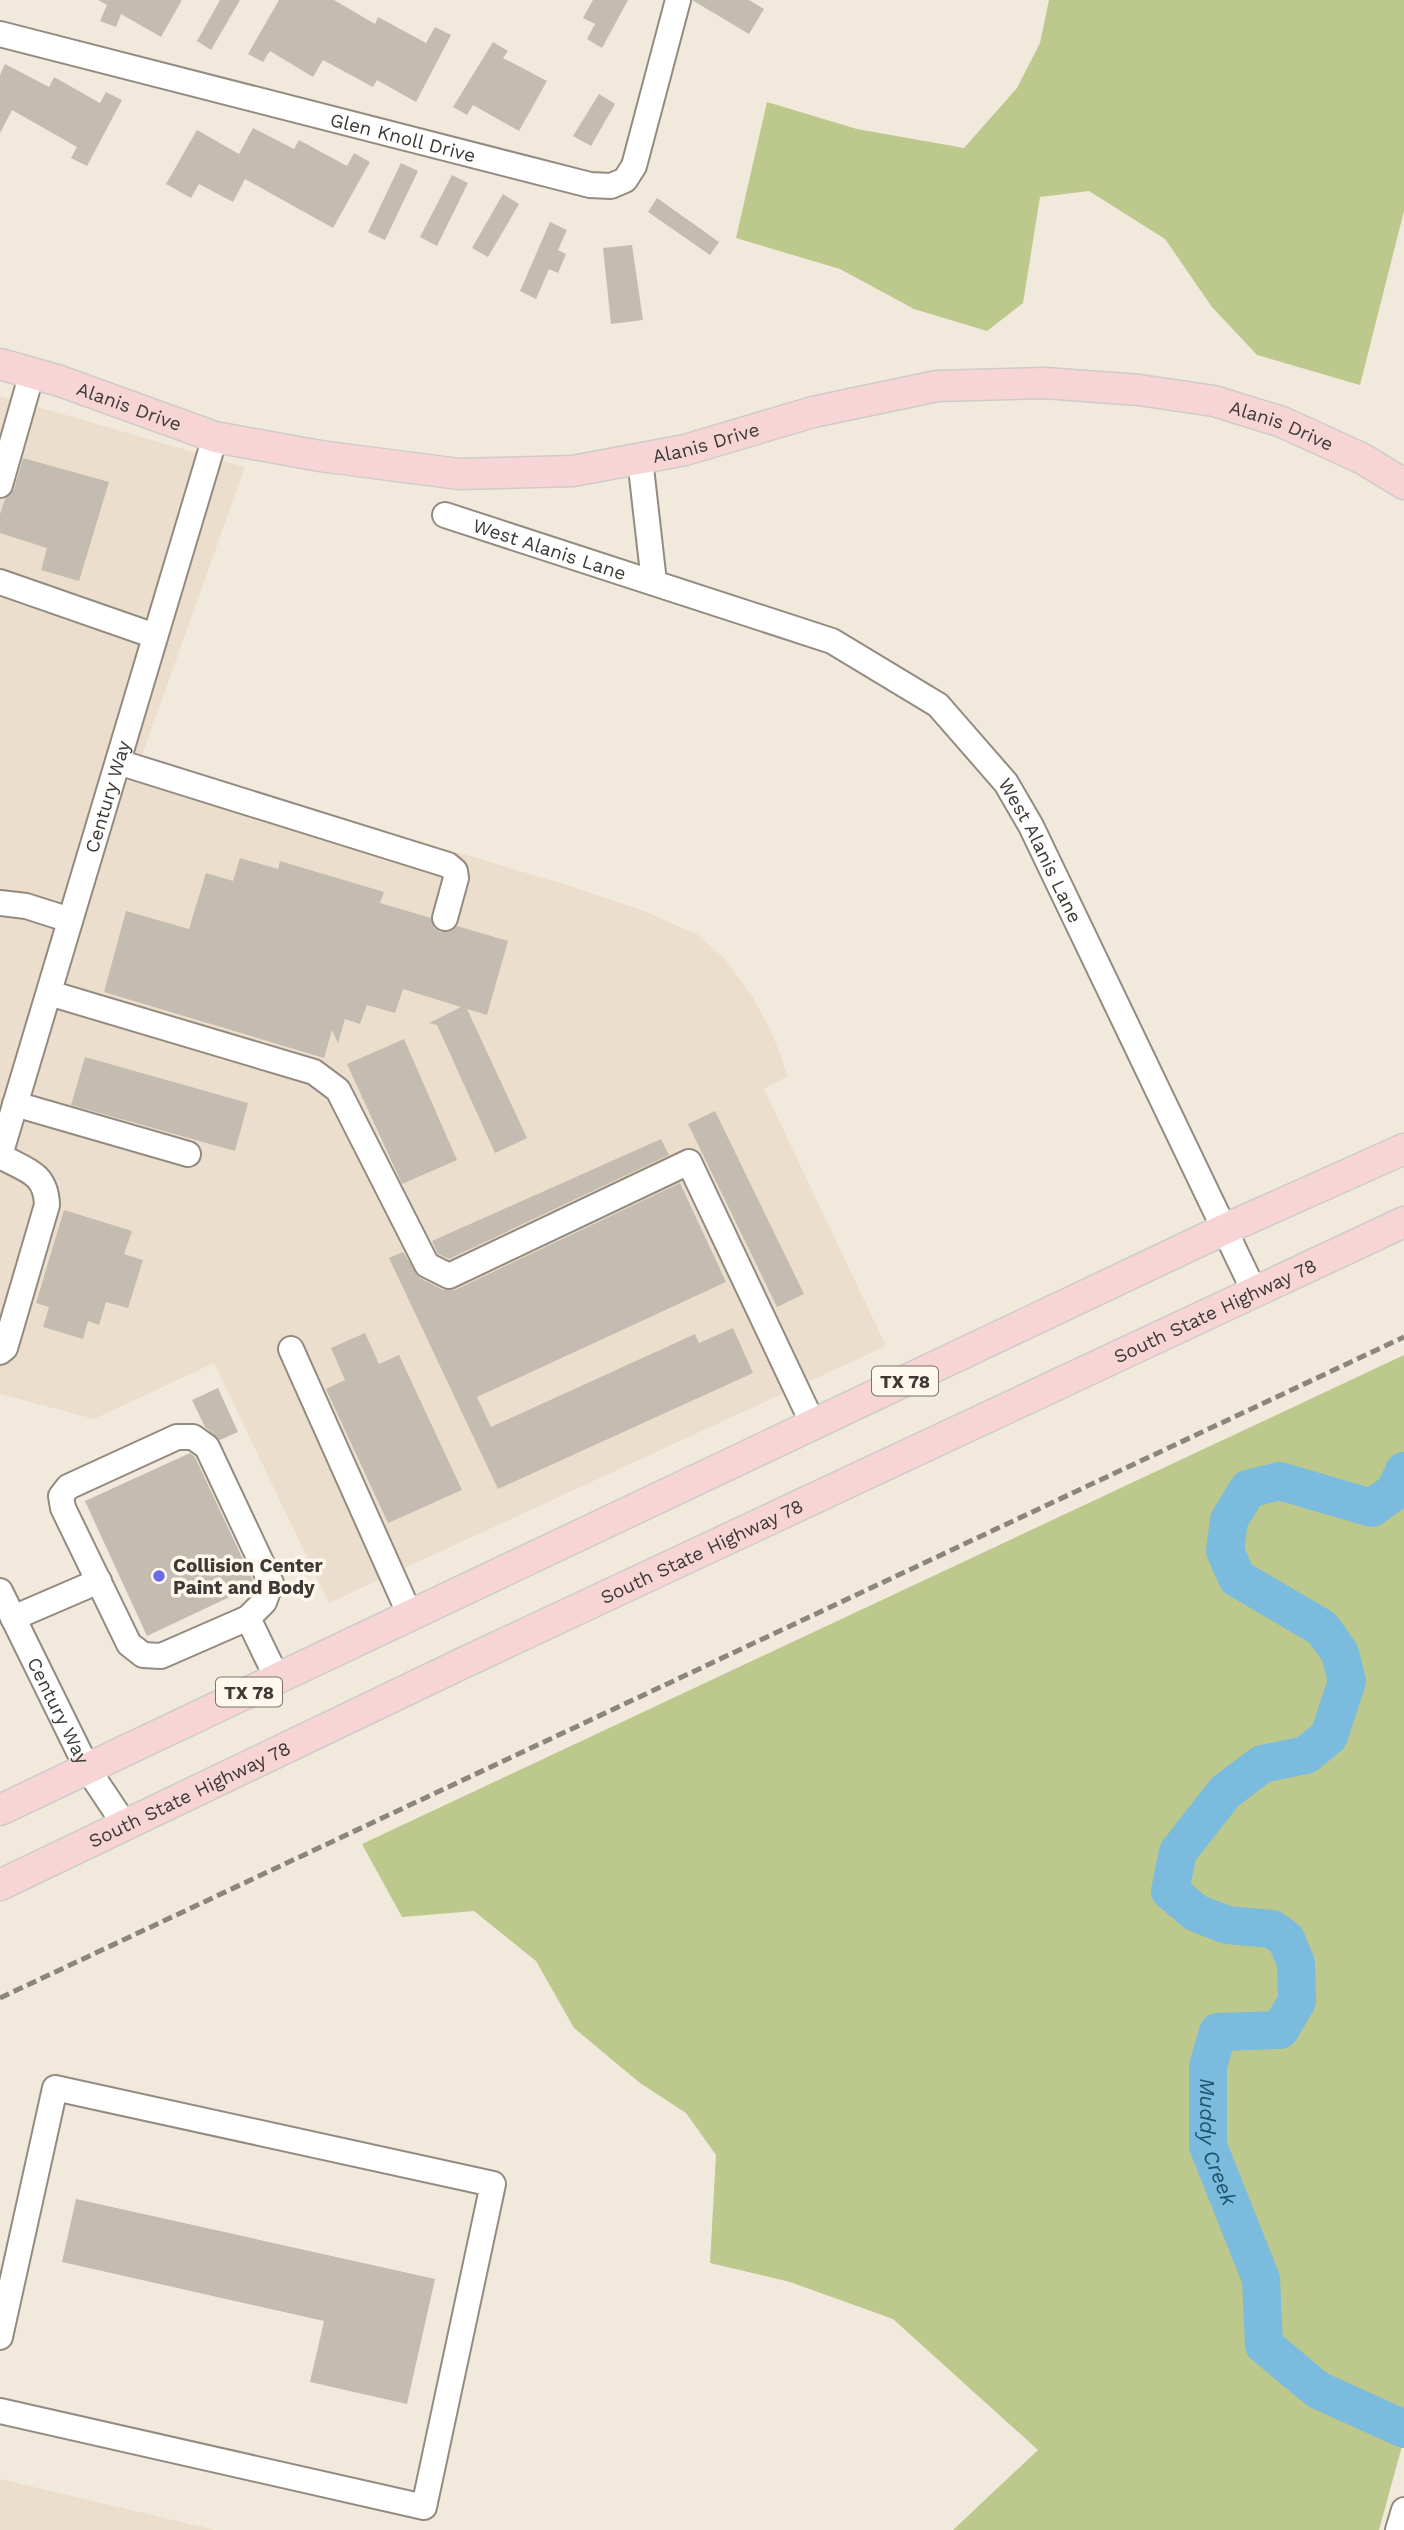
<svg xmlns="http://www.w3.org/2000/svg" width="1404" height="2530" viewBox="0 0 1404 2530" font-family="'Work Sans',sans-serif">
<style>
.built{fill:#ecdecc}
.green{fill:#bdc88d}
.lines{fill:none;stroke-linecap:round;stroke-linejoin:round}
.river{stroke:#7bbbdd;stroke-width:38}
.building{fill:#c4bcb0}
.minor-casing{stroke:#938b80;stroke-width:28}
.major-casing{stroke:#cdccca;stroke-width:33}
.minor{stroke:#fff;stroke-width:24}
.major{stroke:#f7d5d6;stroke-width:30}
.rail{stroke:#8b857c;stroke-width:5;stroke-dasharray:10 5;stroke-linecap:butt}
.poi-dot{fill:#6e6ae4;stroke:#fef7ed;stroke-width:2.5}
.labels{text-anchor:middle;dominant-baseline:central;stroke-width:7;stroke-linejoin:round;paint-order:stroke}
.shield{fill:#fef7ed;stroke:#77726c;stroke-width:2}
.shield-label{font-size:18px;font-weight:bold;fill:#3d3934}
.street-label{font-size:19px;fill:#3d3934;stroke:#fef7ed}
.poi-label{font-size:19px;font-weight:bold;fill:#3d3934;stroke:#fef7ed;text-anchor:start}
.water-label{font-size:21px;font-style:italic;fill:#20536b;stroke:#fef7ed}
</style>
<rect width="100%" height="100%" fill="#f2e9dd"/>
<path class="built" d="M0 396 245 467 141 758 570 886 647 912 698 935 725 959 751 994 772 1033 788 1076 764 1089 886 1346 329 1603 214 1363 94 1419 0 1394Z
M0 2479 215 2530H0Z"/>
<path class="green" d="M1049 0H1404V211L1360 385 1257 355 1212 307 1165 239 1089 191 1040 197 1023 303 987 331 914 309 840 269 736 238 767 102 857 129 964 148 1017 88 1040 43Z
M1404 1355V2439L1379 2530H953L1038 2450 893 2319 790 2282 710 2263 716 2155 686 2113 640 2083 574 2028 536 1961 474 1911 402 1917 362 1844Z"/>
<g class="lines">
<path class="river" id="s1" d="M1404 1471 1395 1491 1372 1508 1279 1481 1248 1489 1229 1520 1225 1551 1237 1578 1322 1628 1340 1653 1347 1681 1329 1736 1306 1755 1262 1764 1225 1792 1178 1852 1170 1891 1196 1913 1227 1925 1272 1929 1286 1939 1296 1963 1297 2001 1280 2030 1218 2032 1208 2066V2146L1261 2279 1264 2345 1318 2390 1404 2429"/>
</g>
<path class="building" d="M98 0H182L161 37 121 14 116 27 100 21 107 5Z
M220 0H240L211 50 197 41Z
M279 0H334L375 24 378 17 426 43 435 27 451 35 416 102 377 80 373 87 323 60 313 77 270 51 263 62 248 54Z
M593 0H628L602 48 587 39 595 24 583 18Z
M692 0H749L764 9 749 34Z
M493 42 508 51 503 58 547 81 519 131 473 105 467 115 453 107Z
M5 64 49 87 54 77 100 103 106 92 122 100 87 166 71 158 77 147 12 110 0 133V75Z
M599 94 615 104 591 146 573 136Z
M253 128 294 149 299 140 347 166 354 153 370 162 333 228 245 179 233 202 199 184 191 198 166 184 197 130 239 154Z
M401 163 418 171 385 240 368 232Z
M452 175 468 183 437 246 420 237Z
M503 194 519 204 488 257 472 248Z
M657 198 719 242 710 255 648 212Z
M550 222 567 230 558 250 566 254 558 273 549 269 536 299 520 291Z
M632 245 643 320 611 324 603 248Z
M23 458 109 482 79 581 41 570 47 548 0 533V514L5 499 14 489Z
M240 858 278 869 280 861 384 892 380 903 431 918 434 928 440 932H449L457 926 508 941 487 1015 467 1009 527 1138 495 1153 437 1025 429 1023 461 1007 403 989 395 1013 367 1005 360 1024 345 1019 338 1043 332 1030 324 1058 104 992 126 911 189 929 206 873 233 881Z
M404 1039 457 1160 402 1184 347 1064Z
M85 1057 248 1103 235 1151 71 1105Z
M715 1111 804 1294 777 1307 688 1124Z
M661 1139 669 1155 449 1259 438 1254 432 1241Z
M680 1183 726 1282 477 1397 491 1427 695 1334 699 1343 733 1328 753 1373 498 1489 389 1258 403 1252 420 1278 443 1290H455Z
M64 1210 132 1231 124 1254 143 1260 128 1308 106 1302 99 1325 88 1321 83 1339 43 1327 49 1307 36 1303Z
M365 1333 379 1364 399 1355 462 1490 388 1523 326 1389 345 1380 331 1348Z
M218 1388 238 1432 220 1440 205 1427 192 1400Z
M190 1453 195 1457 255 1585 147 1636 85 1501Z
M76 2199 435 2279 407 2404 310 2382 324 2321 62 2262Z"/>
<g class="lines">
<defs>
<g id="minor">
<path id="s2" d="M0 34 590 185 611 186 625 180 634 166 678 0"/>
<path d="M640 459 654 582"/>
<path d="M0 485 32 373"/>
<path id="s3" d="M445 515 832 641 938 705 1006 783 1031 826 1255 1293"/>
<path d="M0 582 155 636"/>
<path d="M118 762 448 865 455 871 456 878 445 918"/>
<path d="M0 903 26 906 70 920"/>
<path d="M49 993 314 1072 338 1090 427 1265 449 1276 689 1162 813 1424"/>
<path d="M15 1104 188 1154"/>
<path id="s4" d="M0 1155 215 437"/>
<path d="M0 1156C25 1170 46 1172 47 1205L5 1348 0 1352"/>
<path d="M291 1349 410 1615"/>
<path id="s5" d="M0 1591 87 1768 125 1825"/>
<path d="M13 1618 99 1581"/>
<path d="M248 1618 264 1602 271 1583 207 1447 193 1437H177L68 1487 61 1496 63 1508 129 1644 143 1655 161 1656 248 1618 277 1678"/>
<path d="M0 2337 55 2088 493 2184 424 2507 0 2411"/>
<path d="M1398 2530 1404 2510"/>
</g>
<g id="major">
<path id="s6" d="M0 364 60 381 215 437 320 456 459 474 573 471 685 450 813 412 937 386 1045 383 1139 390 1214 401 1282 422 1363 459 1404 484"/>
<path d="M0 1810 1223 1230 1404 1149"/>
<path id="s7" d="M0 1885 465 1662 1404 1222"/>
</g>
</defs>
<use href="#minor" class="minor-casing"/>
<use href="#major" class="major-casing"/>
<use href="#minor" class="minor"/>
<use href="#major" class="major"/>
<path class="rail" d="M0 1998 1404 1337"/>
</g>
<circle class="poi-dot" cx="159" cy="1576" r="7"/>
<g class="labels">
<g class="shield">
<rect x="872" y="1366.5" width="66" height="29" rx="5"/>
<rect x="216" y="1677.5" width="66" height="29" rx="5"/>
</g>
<g class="shield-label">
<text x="905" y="1381">TX 78</text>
<text x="249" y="1692">TX 78</text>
</g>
<g class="street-label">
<text stroke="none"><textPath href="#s2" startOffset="416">Glen Knoll Drive</textPath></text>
<text stroke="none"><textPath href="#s6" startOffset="136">Alanis Drive</textPath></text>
<text stroke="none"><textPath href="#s6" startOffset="1312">Alanis Drive</textPath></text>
<text stroke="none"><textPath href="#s6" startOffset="724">Alanis Drive</textPath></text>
<text stroke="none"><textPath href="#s3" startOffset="110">West Alanis Lane</textPath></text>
<text stroke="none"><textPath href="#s4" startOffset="374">Century Way</textPath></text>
<text stroke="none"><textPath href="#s3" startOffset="710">West Alanis Lane</textPath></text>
<text stroke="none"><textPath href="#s7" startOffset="1344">South State Highway 78</textPath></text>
<text stroke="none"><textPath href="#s7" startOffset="777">South State Highway 78</textPath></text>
<text stroke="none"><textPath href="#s5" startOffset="133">Century Way</textPath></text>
<text stroke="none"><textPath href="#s7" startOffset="210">South State Highway 78</textPath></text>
</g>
<g class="poi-label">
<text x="173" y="1565">Collision Center<tspan x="173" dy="22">Paint and Body</tspan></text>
</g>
<g class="water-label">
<text stroke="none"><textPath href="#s1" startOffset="1132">Muddy Creek</textPath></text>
</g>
</g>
</svg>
